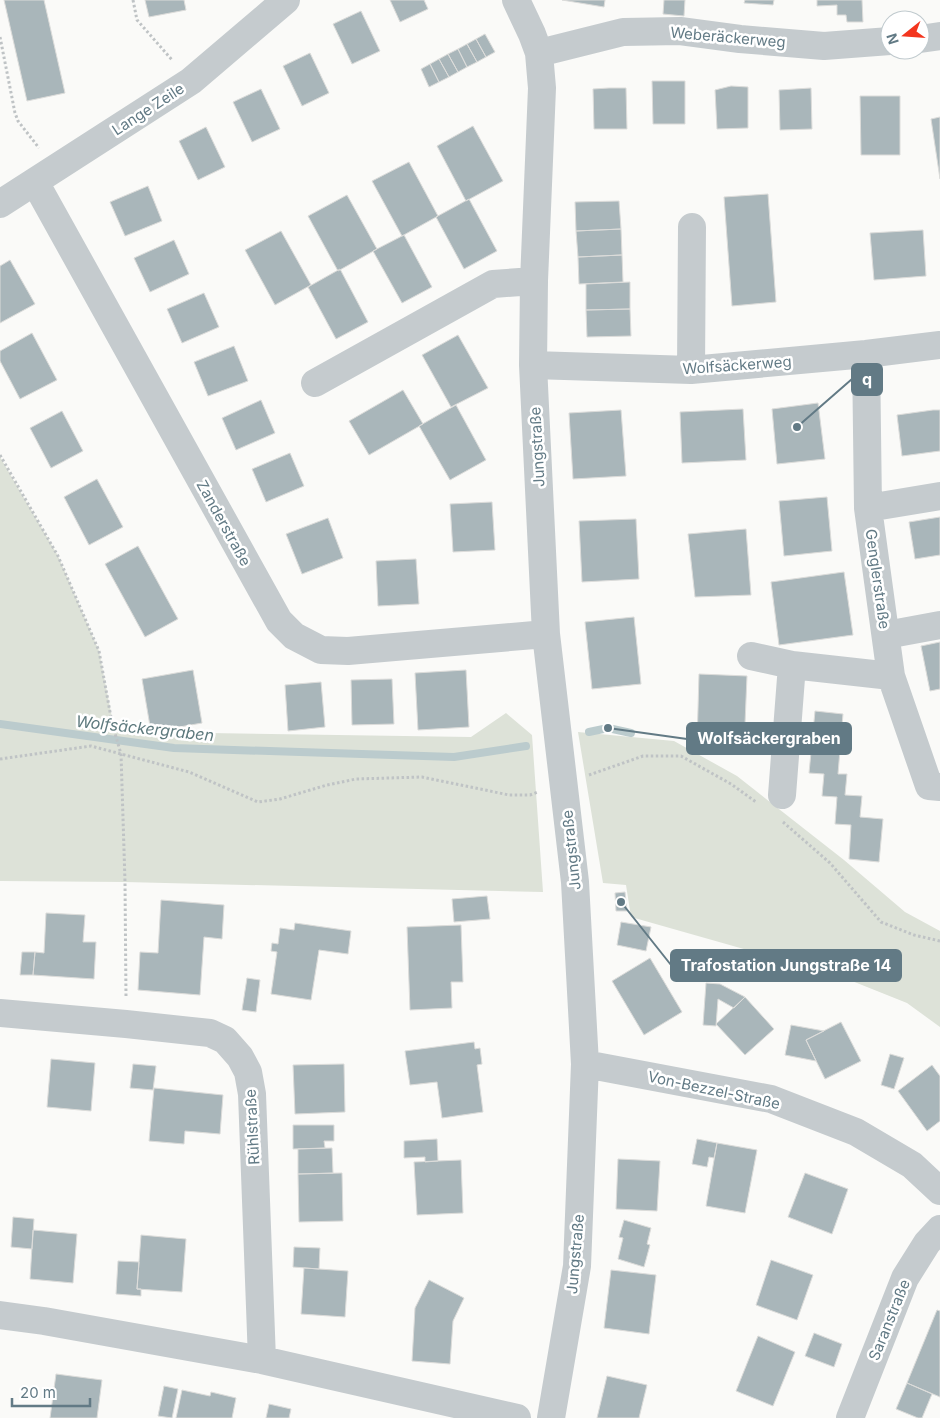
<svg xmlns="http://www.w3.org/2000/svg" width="940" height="1418" viewBox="0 0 940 1418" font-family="Inter,sans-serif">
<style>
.green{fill:#dde2d8}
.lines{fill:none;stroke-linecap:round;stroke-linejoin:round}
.stream{stroke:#bbcbcd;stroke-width:8}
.building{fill:#a9b6ba;stroke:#dcdcda}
.path{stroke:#bfc3c5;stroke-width:3;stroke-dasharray:2.5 2.5;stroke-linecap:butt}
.minor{stroke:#c5cbce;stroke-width:28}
.labels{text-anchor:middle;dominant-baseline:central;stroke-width:5;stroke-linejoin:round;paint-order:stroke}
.street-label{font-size:15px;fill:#627a85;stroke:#fff}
.water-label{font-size:16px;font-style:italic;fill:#5e7a7e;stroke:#fff}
.leader{fill:none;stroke:#627a85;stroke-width:2}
.callout-dot{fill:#627a85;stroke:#fff;stroke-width:2}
.callout{fill:#627a85;stroke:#627a85;stroke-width:2}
.callout-label{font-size:16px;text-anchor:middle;font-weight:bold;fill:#fff}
</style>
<rect width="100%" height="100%" fill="#fafaf8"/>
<path class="green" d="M0 457 58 556 99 651 113 723 143 732 471 737 506 713 532 735 543 892 125 882 0 881Z
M578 732 674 741 737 776 844 860 905 912 940 931V1027L907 1003 842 977 631 917 626 885 603 883Z"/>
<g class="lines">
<path class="stream" d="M0 724 174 748 454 757 526 746
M589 732 608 728 631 733"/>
</g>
<path class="building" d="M4 0H44L65 93 27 101Z
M145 0H184L186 10 149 17Z
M390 0H424L428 9 400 22Z
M562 0H605L604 7Z
M664 0H685L684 16 663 14Z
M745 0H774L773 5 744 3Z
M817 0H862L863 22H847L846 15H837V5L817 6Z
M361 11 380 51 352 64 333 24Z
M485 34 495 52 486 57 476 39Z
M476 39 486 57 477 62 467 44Z
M467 44 477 62 467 67 458 49Z
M458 49 467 67 458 72 448 54Z
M310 53 329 93 302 106 283 66Z
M448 54 458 72 449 77 439 59Z
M439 59 449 77 439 82 430 64Z
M430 64 439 82 429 87 421 69Z
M652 81H685V124H653Z
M731 86 748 87V128L717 129 715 90Z
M609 88H626L627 129H594L593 89Z
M811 88 812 129 780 130 779 90Z
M261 89 280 129 252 142 233 102Z
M860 96H900V155H861Z
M940 117V179L931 119Z
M473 126 503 181 466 201 437 146Z
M206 127 225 167 198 180 179 141Z
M409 162 438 216 402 236 372 181Z
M148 186 162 221 125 236 110 202Z
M768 194 776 302 732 306 724 197Z
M347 195 377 249 338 271 308 216Z
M469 199 497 251 464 269 436 217Z
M619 201 621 229 576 231 575 202Z
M621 229 622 255 578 257 576 231Z
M923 230 926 276 874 280 870 233Z
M281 231 311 285 275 305 245 250Z
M404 235 432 287 402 303 373 251Z
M174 240 189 274 150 292 134 258Z
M622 255 623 282 579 284 578 257Z
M10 260 35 304 0 323V266Z
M340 269 368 322 336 339 308 287Z
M630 282V309L586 310V284Z
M204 293 219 327 182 343 167 309Z
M630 309 631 336 587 337 586 310Z
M32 333 57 380 20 399 0 361V351Z
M458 335 488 388 451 407 422 355Z
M234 346 248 381 208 396 194 362Z
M403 390 423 424 369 455 349 421Z
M261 400 275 433 236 450 222 418Z
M818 403 825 459 777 464 772 409Z
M456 405 486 460 450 480 419 426Z
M743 409 746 460 682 463 680 412Z
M621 410 626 476 573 479 569 413Z
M933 410H940V451L902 456 897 415Z
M62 411 83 451 51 468 30 428Z
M290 453 304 486 266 502 252 469Z
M97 479 123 527 89 545 64 497Z
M827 497 832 551 784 556 779 501Z
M492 502 495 550 453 552 450 504Z
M940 517V555L915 559 909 522Z
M328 518 343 558 302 574 286 534Z
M636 519 639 579 582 582 579 521Z
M746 529 751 595 695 597 688 534Z
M138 546 178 619 145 637 105 564Z
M416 559 419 604 378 606 376 561Z
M844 572 853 635 779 645 771 582Z
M634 617 641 684 592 689 585 622Z
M940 642V689L930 691 921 646Z
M193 670 202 723 151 732 142 679Z
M466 670 469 727 418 730 415 673Z
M699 674 747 676 744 747 697 744Z
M392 679 394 724 352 725 351 680Z
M321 682 325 727 288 731 285 685Z
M815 711 843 714 838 774H847L845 795 862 796 860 817 883 819 879 862 849 859 851 825 835 824 837 797 822 796 824 774 809 773Z
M625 892 627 911H616L615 893Z
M487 896 490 919 454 922 452 899Z
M161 900 224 905 222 939 204 937 200 995 138 990 140 952 158 953Z
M46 913 85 915 83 942H96L94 979 33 975 35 952 44 953Z
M621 922 651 927 646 951 617 945Z
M295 923 351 931 348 954 319 950 311 1000 271 994 277 952 271 951 272 943 278 944 280 928 294 930Z
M461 925 463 982H451L452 1008 410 1010 407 927Z
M22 952H35L33 975H20Z
M650 958 682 1012 644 1035 612 981Z
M247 978 260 980 256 1012 242 1010Z
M706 983 720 984 745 997 734 1008 718 999 716 1026 703 1025Z
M745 997 774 1029 745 1055 716 1024Z
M841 1022 861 1061 825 1079 806 1040Z
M791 1025 824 1031 806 1040 816 1061 785 1055Z
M474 1042 475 1049 480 1048 482 1064 477 1065 483 1112 442 1118 437 1082 410 1085 405 1051Z
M890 1054 904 1058 894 1089 881 1085Z
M51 1059 95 1063 91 1111 47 1107Z
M133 1064 156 1066 153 1090 130 1088Z
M344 1064 345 1112 295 1114 293 1065Z
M932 1065 940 1076V1121L927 1131 898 1091Z
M154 1088 223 1095 220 1134 185 1131 184 1144 149 1141Z
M293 1125H334V1141H324L325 1148 293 1149Z
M437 1139 438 1161 425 1162V1157L404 1158V1141Z
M697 1139 717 1143 714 1158 709 1157 707 1167 692 1164Z
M717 1143 757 1150 745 1213 706 1206Z
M332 1148 333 1173 298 1174V1149Z
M618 1159 660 1161 657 1211 616 1209Z
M461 1160 463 1213 417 1215 414 1162Z
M342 1173 343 1221 299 1222 298 1174Z
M805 1173 848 1189 832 1234 788 1217Z
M13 1217 34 1219 32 1249 11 1247Z
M624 1220 651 1228 647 1244 650 1245 644 1267 618 1259 623 1238 619 1237Z
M33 1230 77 1234 73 1283 30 1279Z
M141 1235 186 1239 182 1292 137 1289Z
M294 1247 320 1248 319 1269 293 1267Z
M771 1260 813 1275 797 1320 756 1305Z
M118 1261 139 1262 137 1289H141V1296L116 1294Z
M304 1268 348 1271 345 1317 301 1314Z
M611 1270 656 1275 649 1334 604 1328Z
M429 1280 464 1298 453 1321 450 1364 412 1361 415 1308Z
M937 1310 940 1311V1397L907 1383Z
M814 1333 842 1344 834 1367 805 1356Z
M758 1336 795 1352 773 1406 736 1391Z
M56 1374 102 1380 97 1418H50Z
M607 1376 647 1385 639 1418H597Z
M907 1383 932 1394 922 1418H918L896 1409Z
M164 1386 178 1389 172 1418 158 1416Z
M182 1390 210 1396 211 1392 236 1398 232 1418H176Z
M269 1404 291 1409 289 1418H266Z"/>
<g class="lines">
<path class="path" d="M133 0 137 20 173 61
M0 37 15 113 18 121 39 148
M0 455 58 556 99 651 112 723 121 754 125 882 126 998
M0 759 91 746 189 772 258 802 280 799 327 785 356 779 422 777 509 795H530L538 792
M589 775 643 756H681L731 784 756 802
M783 822 830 863 881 922 914 935 940 941"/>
<path class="minor" d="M516 0 532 34 539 53 542 88 534 281 533 365 546 634 575 882 585 1064 577 1266 551 1418
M920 39 940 36
M539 53 623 32 680 31 740 39 824 46 890 41
M35 182 279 621 294 636 321 650 348 651 546 634
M0 204 191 81 286 0
M866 354 868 508 891 676 929 786 940 787
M533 365 691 370 866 354 940 345
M691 370 692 227
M315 383 493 284 534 281
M868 508 940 496
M886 635 940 625
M751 656 792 665
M782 795 792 665 891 676
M0 1013 126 1024 210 1033 225 1040 240 1057 248 1072 252 1094 262 1360 44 1321 0 1315
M585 1064 771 1099 856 1132 912 1165 940 1191
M262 1360 517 1418
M850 1418 905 1278 927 1243 940 1229"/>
</g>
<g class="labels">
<g class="street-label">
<text transform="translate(728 37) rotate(5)">Weberäckerweg</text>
<text transform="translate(148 109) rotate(-33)">Lange Zeile</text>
<text transform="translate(737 365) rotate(-4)">Wolfsäckerweg</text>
<text transform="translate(537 447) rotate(-93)">Jungstraße</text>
<text transform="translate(224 523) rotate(61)">Zanderstraße</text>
<text transform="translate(878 579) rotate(82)">Genglerstraße</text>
<text transform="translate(571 850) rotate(-96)">Jungstraße</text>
<text transform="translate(714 1090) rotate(12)">Von-Bezzel-Straße</text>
<text transform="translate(252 1127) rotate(-93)">Rühlstraße</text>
<text transform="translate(575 1254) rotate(-85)">Jungstraße</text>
<text transform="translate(889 1320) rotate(-68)">Saranstraße</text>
</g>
<g class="water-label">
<text transform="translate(145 728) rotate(6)">Wolfsäckergraben</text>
</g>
</g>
<path class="leader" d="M797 427L852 379M608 728L687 739M621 902L671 965"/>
<g class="callout-dot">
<circle cx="797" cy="427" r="5"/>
<circle cx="608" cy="728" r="5"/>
<circle cx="621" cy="902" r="5"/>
</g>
<g class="callout">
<rect x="852" y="364" width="30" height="31" rx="5"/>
<rect x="687" y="723" width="164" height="31" rx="5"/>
<rect x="671" y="950" width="230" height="31" rx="5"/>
</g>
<g class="callout-label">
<text x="867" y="385">q</text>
<text x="769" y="744">Wolfsäckergraben</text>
<text x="786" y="971">Trafostation Jungstraße 14</text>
</g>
<g transform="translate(905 35) rotate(253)"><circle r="24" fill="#ffffff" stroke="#c0cace"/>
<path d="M0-4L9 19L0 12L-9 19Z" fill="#f3351e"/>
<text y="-8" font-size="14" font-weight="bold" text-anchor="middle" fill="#627a85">N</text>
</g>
<path d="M12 1398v8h78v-8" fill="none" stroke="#627a85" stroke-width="2.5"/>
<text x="20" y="1398" font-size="15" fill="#627a85" stroke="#ffffff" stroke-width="4" paint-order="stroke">20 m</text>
</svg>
